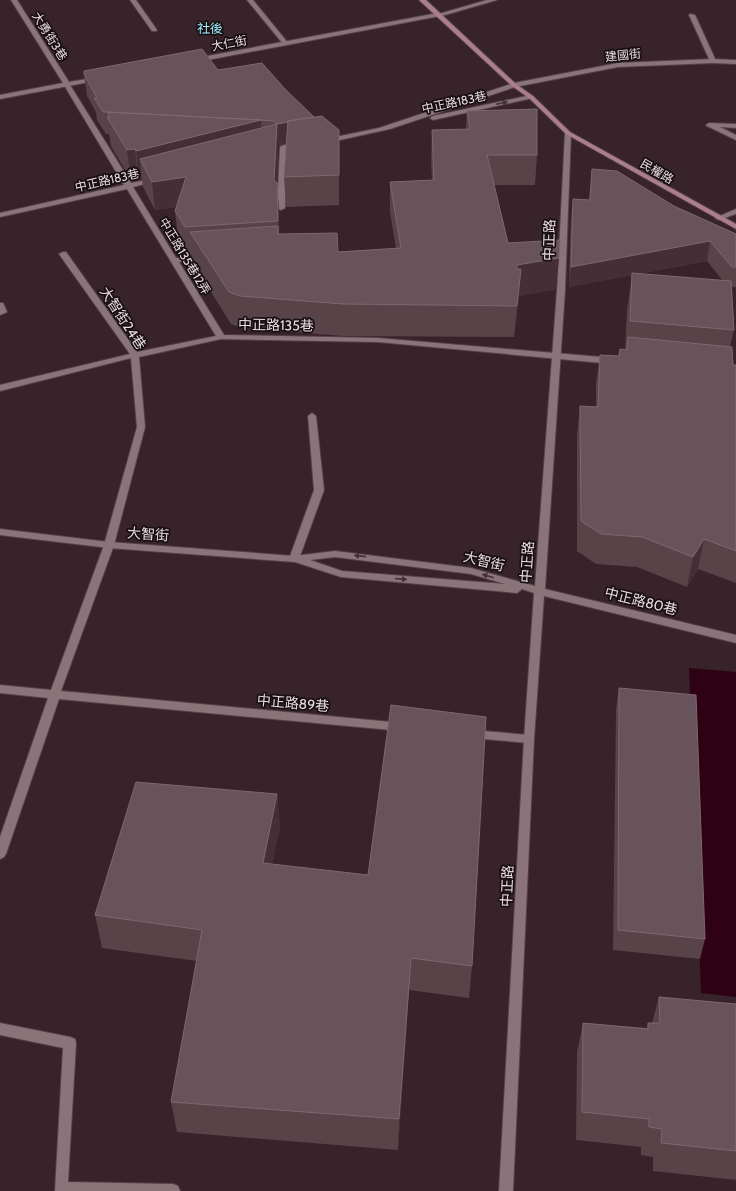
<svg xmlns="http://www.w3.org/2000/svg" width="736" height="1191" viewBox="0 0 736 1191" font-family="Cabin,'Noto Sans TC',sans-serif">
<style>
.water{fill:#2e0115}
.lines{fill:none;stroke-linecap:round;stroke-linejoin:round}
.service-casing{stroke:#534248;stroke-width:2}
.minor-casing{stroke:#534248;stroke-width:2}
.tertiary-casing{stroke:#534248;stroke-width:2}
.secondary-casing{stroke:#534248;stroke-width:2}
.service{fill:#8b737a;fill-rule:evenodd}
.minor{fill:#8b737a;fill-rule:evenodd}
.tertiary{fill:#8b737a;fill-rule:evenodd}
.secondary{fill:#ac7e8c;fill-rule:evenodd}
.wall{fill:#584349;fill-rule:evenodd}
.shaded-wall{fill:#442f36}
.building{fill:#68535a;stroke:#7c686f}
.oneway{fill:#403236}
.labels{text-anchor:middle;dominant-baseline:central;stroke-width:3.5;stroke-linejoin:round;paint-order:stroke}
.far-street-label{font-size:12px;fill:#eadce0;stroke:#180f12}
.far-quarter-label{font-size:13px;fill:#a0effd;stroke:#180f12}
.street-label{font-size:14px;fill:#eadce0;stroke:#180f12}
</style>
<rect width="100%" height="100%" fill="#372329"/>
<path class="water" d="M689 668 736 672V997L701 993Z"/>
<g class="lines">
<defs>
<path id="service" d="M130 0H136L157 30 156 31H152Z
M247 0H253L288 43V45H284Z
M690 14 695 15 716 61 715 62 710 61 689 15Z
M67 83 70 85 131 183 156 178 160 180 133 187 176 258 205 256 209 258 205 260 179 262 224 335 378 338 613 358 617 361 613 364 378 342 221 339 139 357 145 427 114 545 61 691 402 723 406 724 407 727 406 730 402 731 59 699 6 854 4 857 0 859V837L48 698 0 693V685L51 690 104 545 137 427 131 358 0 391V385L130 354 59 254 63 252H66L137 352 216 336 127 189 0 217V213L124 185 64 85Z
M709 123 736 124V128L720 127 736 135V140L707 126 706 125Z
M284 145 288 147 285 208 281 210 277 208 280 147Z
M736 209V214L719 220 715 218Z
M0 303H3L7 312 0 315Z
M312 413 316 416 324 490 299 559 294 562 289 559 314 490 308 416Z
M472 730 529 735 533 736 534 739 533 742 529 743 472 738 468 737 467 734 468 731Z
M0 1023 70 1037 75 1039 76 1043 68 1182 173 1184 178 1186 180 1191H55L63 1048 0 1035Z"/>
<path id="minor" d="M11 0H17L69 82 98 77 101 79 100 80 0 99V95L63 83Z
M438 13 440 14V16L197 62 194 60 197 58Z
M713 59 736 60V64L713 63 618 67 515 87 390 129 326 143 323 141 326 139 379 128 514 83 618 63Z
M531 95 534 97 533 98 433 120 430 118 433 116Z
M568 131 571 133 565 290 545 589 736 635V643L544 596 534 739 513 1191H499L524 739 534 593 522 589 517 593 341 577 295 562 109 548 0 535V529L109 542 294 556 335 551 471 568 535 586 557 290 565 133ZM335 557 471 574 505 584 342 571 310 560Z
M300 143 302 144V146L284 149 280 147 284 145Z"/>
<path id="tertiary" d="M487 0H497L438 17 435 15Z"/>
<path id="secondary" d="M419 0H426L516 84 533 96 570 132 736 224V229L566 134 529 98 512 86Z"/>
</defs>
<use href="#service" class="service-casing"/>
<use href="#minor" class="minor-casing"/>
<use href="#tertiary" class="tertiary-casing"/>
<use href="#secondary" class="secondary-casing"/>
<use href="#service" class="service"/>
<use href="#minor" class="minor"/>
<use href="#tertiary" class="tertiary"/>
<use href="#secondary" class="secondary"/>
</g>
<path class="wall" d="M218 70 285 89 314 117 339 130V205L286 207 284 177 287 144 278 145V152L277 183 279 212V234L338 252 396 249 390 212V182L432 180 431 160 432 130 466 129 467 111 537 155 535 185H494L508 243 556 289 519 296 514 337 344 336 242 328 231 324 193 263 192 255 188 256 178 239 175 211 176 207 155 210 143 187 142 180H139L138 178 131 180 111 146 109 134H106L97 120 96 112 87 96 84 74Z
M592 169 736 234V287H732L734 330 730 347 733 365H736V583L698 569 687 587 637 567 596 564 577 551V435L580 406 596 407V384L600 355 618 356 620 349H625L627 310 632 275 569 287 571 218 573 199 589 200ZM707 261 723 281 638 274Z
M619 688 705 939 700 959 613 950 616 709Z
M277 794 280 828 272 864 472 966 469 998 409 990 398 1150 177 1132 171 1102 197 961 102 948 95 915Z
M659 997 736 1004V1180L653 1171V1157L641 1155V1147L576 1140 577 1052 583 1023 647 1028 648 1023H652Z"/>
<path class="shaded-wall" d="M315 117V139L278 145V152L276 208 274 180 277 124Z
M261 120 262 149 140 159 142 180H139L136 151Z
M135 149 138 178 131 180 127 150Z
M186 177 189 205 155 210 152 182Z
M277 183 279 212 280 250 278 221Z
M710 241 707 261 569 287 571 267Z
M559 258 556 289 519 296 514 337 517 306V265Z
M704 539 698 569 687 587 693 557Z
M277 794 280 828 265 897 263 863Z
M411 958 409 990 398 1150 399 1119Z"/>
<path class="building" d="M202 49 218 70 262 63 285 89 314 117 288 121V122L277 124 273 121 261 120 107 112H103L94 98H97L84 74V71Z
M537 109V155H487L508 243 560 240 559 258 517 265V269H521L517 306 343 304 240 296 229 292 190 232 278 226V234L337 233 338 252 401 248 390 182 434 180 432 130 470 129 467 111Z
M107 112 261 120 136 151 135 149 127 150 107 117H110Z
M322 116 339 130V175L284 177 288 121Z
M277 124 274 180 277 183 278 221 185 227 175 211 186 177 152 182 140 159Z
M592 169 617 171 674 206 736 234V267H732L710 241 571 267 573 199 590 200Z
M632 273 731 281 734 330 630 321Z
M628 337 732 347 733 365H736V551L704 539 693 557 642 537 601 534 581 521 580 406 598 407 600 355 619 356 620 349 627 350Z
M619 688 696 695 705 939 618 930Z
M391 705 486 717 472 966 411 958 399 1119 171 1102 202 930 95 915 136 782 277 794 263 863 368 875Z
M659 997 736 1004V1151L661 1143 662 1129 649 1127V1119L582 1112 583 1023 648 1029V1023H660Z"/>
<defs><path id="oneway-solid" d="M-6-.8H1V-3.2L6.5 0L1 3.2V.8H-6Z"/></defs>
<g class="oneway">
<use href="#oneway-solid" transform="translate(502 103) rotate(-12)"/>
<use href="#oneway-solid" transform="translate(360 556) rotate(-174)"/>
<use href="#oneway-solid" transform="translate(488 576) rotate(-164)"/>
<use href="#oneway-solid" transform="translate(401 579) rotate(5)"/>
</g>
<g class="labels">
<g class="far-street-label">
<text transform="translate(50 36) rotate(58)">大勇街3巷</text>
<text transform="translate(229 43) rotate(-11)">大仁街</text>
<text transform="translate(623 55) rotate(-6)">建國街</text>
<text transform="translate(454 102) rotate(-12)">中正路183巷</text>
<text transform="translate(657 171) rotate(30)">民權路</text>
<text transform="translate(107 180) rotate(-13)">中正路183巷</text>
<text transform="translate(185 256) rotate(59)">中正路135巷12弄</text>
</g>
<g class="far-quarter-label">
<text x="210" y="28">社後</text>
</g>
<g class="street-label">
<text transform="translate(549 240) rotate(-88)">中正路</text>
<text transform="translate(123 318) rotate(57)">大智街24巷</text>
<text transform="translate(276 325) rotate(1)">中正路135巷</text>
<text transform="translate(148 534) rotate(4)">大智街</text>
<text transform="translate(484 561) rotate(14)">大智街</text>
<text transform="translate(527 562) rotate(-86)">中正路</text>
<text transform="translate(641 601) rotate(14)">中正路80巷</text>
<text transform="translate(293 703) rotate(5)">中正路89巷</text>
<text transform="translate(507 886) rotate(-87)">中正路</text>
</g>
</g>
</svg>
